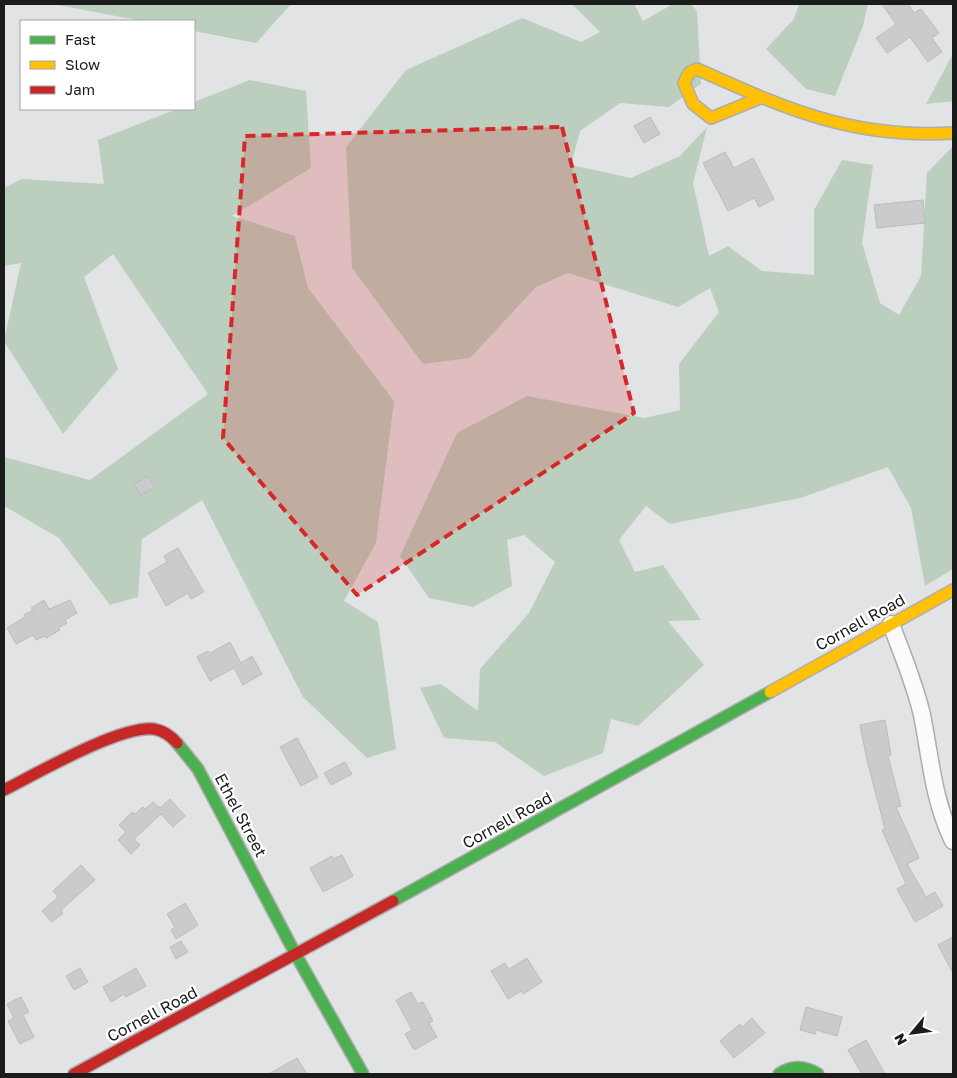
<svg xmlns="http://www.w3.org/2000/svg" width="957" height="1078" viewBox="0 0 957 1078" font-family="'Golos Text',sans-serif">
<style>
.forest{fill:#bccebe}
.building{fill:#cacbcc;stroke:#bbbcbd}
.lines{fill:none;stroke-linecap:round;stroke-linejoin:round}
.street-casing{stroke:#adadae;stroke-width:19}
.fast-casing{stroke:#adadae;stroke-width:14}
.slow-casing{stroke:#adadae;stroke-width:14}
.jam-casing{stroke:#adadae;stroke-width:14}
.street{stroke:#fbfbfb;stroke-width:16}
.fast{stroke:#4caf50;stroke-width:11}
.slow{stroke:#ffc107;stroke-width:11}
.jam{stroke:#c62828;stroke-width:11}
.marked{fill:#d62828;fill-opacity:0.2;stroke:#d62828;stroke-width:4;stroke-dasharray:10 6;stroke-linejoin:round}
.labels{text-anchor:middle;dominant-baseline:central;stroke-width:4.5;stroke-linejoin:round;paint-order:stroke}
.street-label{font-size:16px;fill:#1a1b1b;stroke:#fff}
</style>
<rect width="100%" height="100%" fill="#e2e3e4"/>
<path class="forest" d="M53 4H291L256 43 194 31V21H142Z
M572 4H634L643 21 673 4H691L697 11 701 84 669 107 620 103 580 131 571 165 631 178 680 156 707 127 693 183 709 256 728 246 762 271 814 275V210L842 160 873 165 862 243 880 303 899 315 921 276 927 173 953 146V569L925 586 911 508 888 467 800 498 670 524 646 506 619 540 635 572 663 565 701 620 668 621 704 665 638 726 611 719 603 753 544 776 495 742 444 738 420 688 441 684 478 711 480 669 529 613 555 562 524 535 507 540 512 586 473 607 429 598 400 556 457 433 527 396 644 418 680 410 679 364 719 312 710 288 678 307 568 273 536 287 470 358 423 364 352 268 346 147 406 70 522 18 581 42 600 32Z
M799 4H868L863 26 835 96 806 89 766 49 794 19Z
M953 54V101L926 104Z
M250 80 306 91 311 168 232 216 295 236 308 288 394 401 376 543 344 601 378 622 396 749 367 758 303 697 202 500 142 539 138 597 110 605 59 538 4 506V457L90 480 208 394 113 254 84 277 118 369 63 434 4 341 21 263 4 266V188L22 179 104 184 98 140 177 109H194V102Z"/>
<path class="building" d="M882 4H908L914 13 921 9 939 33 932 38 942 52 928 62 910 37 887 53 876 38 896 24Z
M650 117 660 134 644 143 634 126Z
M725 152 734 168 753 158 774 199 759 207 754 198 728 211 703 163Z
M923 200 925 223 877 228 874 205Z
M148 476 155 487 141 495 134 484Z
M178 548 204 592 191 599 188 593 166 606 148 573 167 562 164 556Z
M44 600 49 609 70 600 77 613 65 620 67 623 58 628 60 630 46 638 45 636 36 640 33 635 16 644 7 628 25 617 24 615 33 610 31 608Z
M230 642 241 663 252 656 262 674 243 685 234 668 210 681 197 657 208 651 210 653Z
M885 720 891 755 888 756 901 806 896 807 919 858 907 864 926 897 935 892 943 906 915 922 897 889 906 884 882 830 885 829 867 760 860 725Z
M297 738 318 777 301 786 280 747Z
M345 762 352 774 331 785 324 773Z
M170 799 185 816 173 827 161 814 134 839 140 845 131 854 118 840 126 832 119 825 132 812 135 814 143 807 145 809 153 802 160 808Z
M342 855 353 876 323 892 310 868 332 856 333 859Z
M81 865 95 880 61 910 63 913 52 922 42 911 58 897 53 891Z
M185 903 198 925 176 939 171 930 175 927 167 914Z
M953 937V973L938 945Z
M181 941 188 952 176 959 170 947Z
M527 958 542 982 523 994 521 991 508 999 491 971 505 963 509 969Z
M80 968 88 982 74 990 66 976Z
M136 968 146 986 126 997 124 994 111 1002 103 987Z
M411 992 418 1004 423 1002 433 1021 429 1023 437 1037 414 1050 405 1034 412 1030 396 1000Z
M21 997 29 1012 23 1015 34 1037 20 1044 8 1021 14 1018 7 1004Z
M806 1007 842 1017 837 1036 816 1030 815 1034 800 1030Z
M752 1018 765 1033 734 1058 720 1041 740 1024 742 1027Z
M866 1040 885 1074H862L848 1050Z
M297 1058 307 1074H269Z"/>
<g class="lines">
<defs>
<path id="street" d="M891 624C902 654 915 684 922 715 931 760 933 799 953 841"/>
<path id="fast" d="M177 743 198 769 296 955 363 1074
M393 901 770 692
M779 1074C792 1065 805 1066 818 1074"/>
<path id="slow" d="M760 98 711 118 693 104 684 83 689 73 697 69C786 109 853 139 953 133
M770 692 953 590"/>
<path id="jam" d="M4 790C36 774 120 725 154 729 164 731 171 736 177 743
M74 1074 393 901"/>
</defs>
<use href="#street" class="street-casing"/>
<use href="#fast" class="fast-casing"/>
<use href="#slow" class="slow-casing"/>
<use href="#jam" class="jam-casing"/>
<use href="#street" class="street"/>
<use href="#fast" class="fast"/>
<use href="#slow" class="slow"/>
<use href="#jam" class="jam"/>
</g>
<path class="marked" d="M562 127 634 413 357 595 223 438 245 136Z"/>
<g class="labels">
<g class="street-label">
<text transform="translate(860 622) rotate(-29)">Cornell Road</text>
<text transform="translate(241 815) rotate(62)">Ethel Street</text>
<text transform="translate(507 820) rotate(-29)">Cornell Road</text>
<text transform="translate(152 1014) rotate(-28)">Cornell Road</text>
</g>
</g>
<rect width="957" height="1078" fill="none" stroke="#1a1b1b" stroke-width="10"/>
<rect x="20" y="20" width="175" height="90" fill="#ffffff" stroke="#a3a4a4"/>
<rect x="30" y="36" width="25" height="8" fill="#4caf50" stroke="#a3a4a4"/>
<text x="65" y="45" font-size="15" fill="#1a1b1b">Fast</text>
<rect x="30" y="61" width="25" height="8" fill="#ffc107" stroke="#a3a4a4"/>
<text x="65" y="70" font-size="15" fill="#1a1b1b">Slow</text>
<rect x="30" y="86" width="25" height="8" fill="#c62828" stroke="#a3a4a4"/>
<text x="65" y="95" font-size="15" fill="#1a1b1b">Jam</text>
<g transform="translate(912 1033) rotate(241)" stroke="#ffffff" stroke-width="4" paint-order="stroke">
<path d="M0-4L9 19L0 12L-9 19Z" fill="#1a1b1b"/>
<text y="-8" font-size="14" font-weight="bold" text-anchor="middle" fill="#1a1b1b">N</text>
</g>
</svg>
